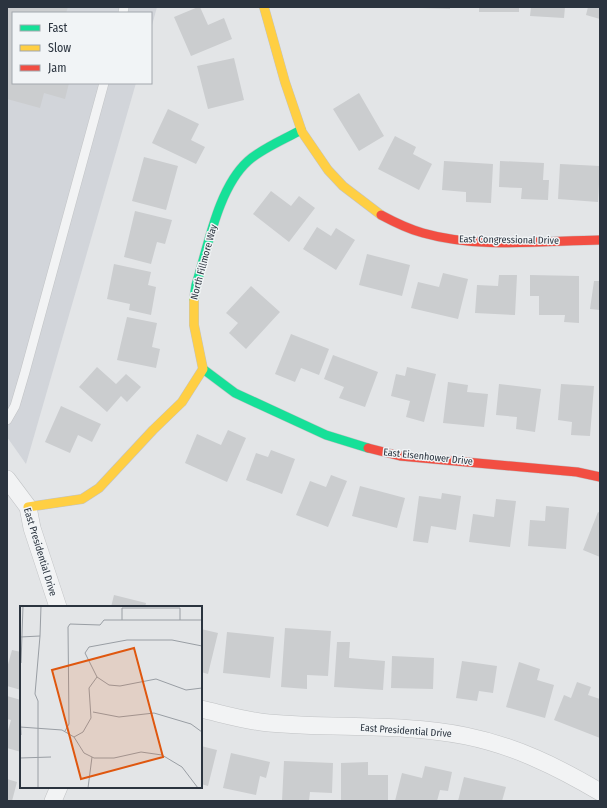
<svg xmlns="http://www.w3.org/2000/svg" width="607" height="808" viewBox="0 0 607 808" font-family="'Fira Sans Condensed',sans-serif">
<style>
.built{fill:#d2d5da}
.building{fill:#cbcdcf}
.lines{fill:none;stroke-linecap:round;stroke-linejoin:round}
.lane-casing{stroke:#c1c3c5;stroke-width:10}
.street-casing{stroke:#c1c3c5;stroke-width:18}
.fast-casing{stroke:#c1c3c5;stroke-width:10}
.slow-casing{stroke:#c1c3c5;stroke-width:10}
.jam-casing{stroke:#c1c3c5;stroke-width:10}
.lane{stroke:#f2f3f4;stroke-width:9}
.street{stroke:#f2f3f4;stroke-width:17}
.fast{stroke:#16e098;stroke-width:9}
.slow{stroke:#ffcf43;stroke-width:9}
.jam{stroke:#f24e42;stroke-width:9}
.labels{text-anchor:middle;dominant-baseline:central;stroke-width:3;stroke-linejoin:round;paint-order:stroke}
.street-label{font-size:10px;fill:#2b343f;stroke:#f1f4f6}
.inset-road{fill:none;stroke:#999ea4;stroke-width:1}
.view{fill:#df570f;fill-opacity:0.15;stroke:#df570f;stroke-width:2}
.inset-edge{fill:none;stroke:#2b343f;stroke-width:2}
</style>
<rect width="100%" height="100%" fill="#e3e5e7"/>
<path class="built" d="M7 7H157L151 29V13H13V83H136L26 464 7 437Z"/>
<path class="building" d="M7 7H68L66 13H13V83H69L65 99 44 93 40 108 7 99Z
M198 7H200L208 25 224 18 232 39 191 56 174 17Z
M421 7H450V9L421 8Z
M479 7H519V12H479Z
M531 7H565L564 18 530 16Z
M588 7H600V19L586 15Z
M234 58 244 100 208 109 197 66Z
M359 93 384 136 359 151 333 109Z
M168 109 199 124 191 140 205 147 196 164 152 143Z
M395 136 416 147 413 154 432 164 419 190 378 169Z
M144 157 178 166 166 210 132 201Z
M444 161 493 164 491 203 466 202V192L442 190Z
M500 161 544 163 543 180H549L548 200 521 199 522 188 499 187Z
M560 164 600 166 598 202 558 199Z
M271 191 291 206 299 196 315 208 289 242 253 214Z
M135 211 172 220 165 244 157 242 151 264 124 257Z
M317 227 331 236 336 228 355 240 336 270 303 249Z
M367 254 410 265 402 296 359 285Z
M114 264 151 272 148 285 156 287 151 315 129 310 130 304 107 299Z
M443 273 468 279 458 319 411 308 418 282 439 287Z
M499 275H517L515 315 475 313 477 285 498 286Z
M530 275 579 276V323L564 322 565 315H539V296H530Z
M594 281H600V310L590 309Z
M251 286 280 312 246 349 229 333 238 323 226 313Z
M127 317 157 323 152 347 160 349 156 368 117 360Z
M291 334 329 349 319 375 301 368 295 382 275 374Z
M333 355 378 372 365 407 339 398 344 387 324 379Z
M97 367 116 384 126 374 141 387 127 402 121 396 107 412 79 387Z
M407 367 436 374 424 422 406 417 410 401 391 396 396 374 405 376Z
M448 382 468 385 467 392 488 394 484 427 443 423Z
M499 384 541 389 535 432 516 429 517 417 496 415Z
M561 384 594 386 590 436 571 435 572 422 558 420Z
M61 406 101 424 92 442 78 435 70 453 45 442Z
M228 430 246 438 227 482 185 463 197 434 221 445Z
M271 450 295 459 282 494 246 480 256 453 268 457Z
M331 475 347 481 328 527 296 515 310 481 326 487Z
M360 486 405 498 397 528 352 516Z
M442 493 461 496 456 530 431 526 428 543 413 541 419 496 441 499Z
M496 499 516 501 510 547 469 542 473 514 494 517Z
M546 506 569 508 566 549 528 546 530 520 545 521Z
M598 512 600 513V557L583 550Z
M114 595 146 603 145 607H111Z
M285 628 331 631 328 676 307 675V689L281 687Z
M201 629 218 633 208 674 201 672Z
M227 632 274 637 270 678 223 673Z
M337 642H350L349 658 385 661 383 690 334 687Z
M12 650 21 652V690L7 686V668Z
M392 656 434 658 433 689 391 688Z
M462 661 497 666 493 693 479 691 477 701 456 698Z
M519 662 540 669 537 680 554 685 545 718 506 707Z
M577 682 591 687 588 695 600 699V738L554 720 564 695 571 698Z
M7 696 21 700V752L7 748V734L11 720 7 719Z
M201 746 217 750 208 786 201 784Z
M231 753 270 762 266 778 260 776 256 795 223 788Z
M284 761 333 763 332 793 310 792 309 801H282Z
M368 762V775H388V801H341V763Z
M425 766 452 772 448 791 440 790 437 801H395L402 773 422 778Z
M464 777 506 787 502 801H458Z
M7 779 17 782 12 801 7 800Z"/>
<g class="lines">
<defs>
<path id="lane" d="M123 13 124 7
M7 420 15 406 25 372 104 83"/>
<path id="street" d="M7 479 28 507 32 528 58 607
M201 709C223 714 246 721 269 723 334 729 402 723 466 736 515 746 558 767 600 792
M53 801 59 787"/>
<path id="fast" d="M194 299 196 285C208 247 218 188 248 161 261 149 285 139 301 130
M203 369 235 393 326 435 368 448"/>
<path id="slow" d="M264 7 285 82 302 132 328 170 343 186 381 215
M28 507 82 499 99 488 153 430 182 402 203 369 194 325V299"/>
<path id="jam" d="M381 215C394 222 408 229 423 233 479 249 542 241 600 240
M368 448 400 456 577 472 600 477"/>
</defs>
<use href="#lane" class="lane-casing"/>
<use href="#street" class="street-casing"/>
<use href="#fast" class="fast-casing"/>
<use href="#slow" class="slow-casing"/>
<use href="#jam" class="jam-casing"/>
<use href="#lane" class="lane"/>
<use href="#street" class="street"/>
<use href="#fast" class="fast"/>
<use href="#slow" class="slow"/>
<use href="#jam" class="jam"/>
</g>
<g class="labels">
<g class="street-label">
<text transform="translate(509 240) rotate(1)">East Congressional Drive</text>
<text transform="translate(204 262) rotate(-75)">North Fillmore Way</text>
<text transform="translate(428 457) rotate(6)">East Eisenhower Drive</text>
<text transform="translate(40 552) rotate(73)">East Presidential Drive</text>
<text transform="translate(406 731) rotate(4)">East Presidential Drive</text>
</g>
</g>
<g transform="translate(20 606)">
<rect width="182" height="182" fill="#e3e5e7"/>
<path class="inset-road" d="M102 14V2H160V14M0 31 20 30 21 0M182 40 152 34H107L69 41 65 47 77 71 89 79 100 80 136 73 166 84 182 82M1 57 3 0M0 104 1 129M73 106 99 111 134 107 171 118 182 126M0 121 42 124 54 131 64 147 74 152H94L121 146 142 149 162 161 178 182M45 125 49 118 48 21 50 18 80 19 84 14H182M54 131 63 126 71 112 69 82 77 71M0 152 31 151M18 182V95L15 88 20 30M68 182 72 151"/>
<path class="view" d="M114 42 143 151 61 173 32 64Z"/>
<rect width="182" height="182" class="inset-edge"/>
</g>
<rect width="607" height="808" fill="none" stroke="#2b343f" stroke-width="16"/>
<rect x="12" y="12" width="140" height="72" fill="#f1f4f6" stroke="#a2a7ad"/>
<rect x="20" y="25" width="20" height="6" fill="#16e098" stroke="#a2a7ad"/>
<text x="48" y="32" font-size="12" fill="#2b343f">Fast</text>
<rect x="20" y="45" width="20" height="6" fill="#ffcf43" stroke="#a2a7ad"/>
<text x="48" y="52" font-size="12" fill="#2b343f">Slow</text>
<rect x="20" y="65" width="20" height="6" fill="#f24e42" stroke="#a2a7ad"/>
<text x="48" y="72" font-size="12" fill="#2b343f">Jam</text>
</svg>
